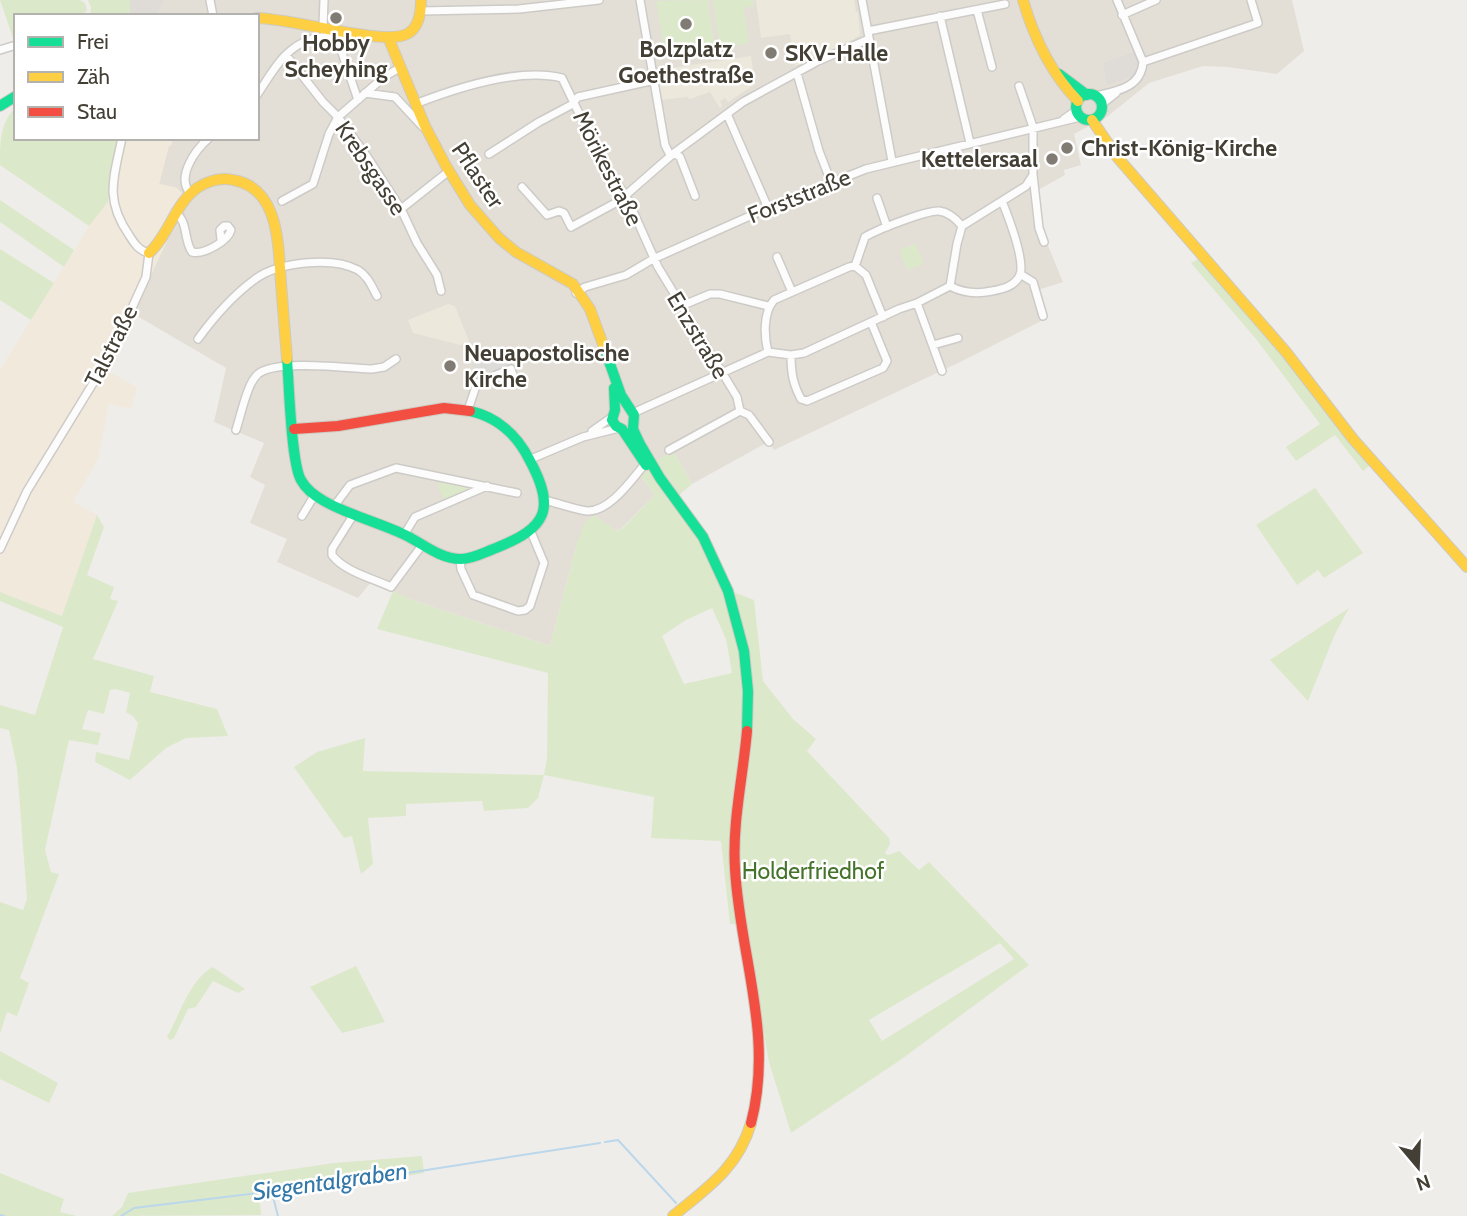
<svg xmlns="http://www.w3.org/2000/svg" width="1467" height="1216" viewBox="0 0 1467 1216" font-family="Cabin,sans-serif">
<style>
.residential{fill:#e3dfd6}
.commercial{fill:#f1e9dc}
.industrial{fill:#dfdcd7}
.education{fill:#ece8db}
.green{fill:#dce8ca;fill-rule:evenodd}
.parking{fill:#dedcd9}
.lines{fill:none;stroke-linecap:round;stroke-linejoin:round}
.stream{stroke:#bad7eb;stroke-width:2}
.street-casing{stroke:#cdcbc7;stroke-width:10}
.fast-casing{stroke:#cecac0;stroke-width:12}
.slow-casing{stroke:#cecac0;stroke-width:12}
.jam-casing{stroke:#cecac0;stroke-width:12}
.street{stroke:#fdfcfc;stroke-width:7}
.fast{stroke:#16e098;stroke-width:10}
.slow{stroke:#ffcf43;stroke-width:10}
.jam{stroke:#f24e42;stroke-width:10}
.poi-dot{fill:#807c74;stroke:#fff;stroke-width:2.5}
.labels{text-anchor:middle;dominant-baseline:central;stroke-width:5;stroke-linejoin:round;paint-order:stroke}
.poi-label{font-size:23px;font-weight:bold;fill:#443f35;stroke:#fff;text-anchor:start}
.street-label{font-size:23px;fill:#443f35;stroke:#fff}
.park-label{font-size:23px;fill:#46732c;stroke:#fff}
.water-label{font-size:24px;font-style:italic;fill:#3478aa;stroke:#fff}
</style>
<rect width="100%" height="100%" fill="#efede9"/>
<path class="residential" d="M164 0H1292L1304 51 1277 74 1227 67 1203 66 1149 83 1108 116 1074 134 1081 165 1064 170 1065 175 1038 190 1042 231 1063 282 1038 290 1047 318 960 362 774 450 768 442 692 484 673 451 639 474 655 495 621 529 615 530 594 516 577 543 550 646 415 601 371 582 358 598 277 562 287 539 250 523 265 485 250 477 264 443 214 422 226 368 132 313 173 226 177 188 159 184 169 145H171L173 138H257V16H157Z"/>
<path class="commercial" d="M126 138H173L171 146 169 145 159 184 177 188 184 195 178 218 106 370 137 387 131 409 109 404 98 459 73 502 97 515 62 616 0 592V370L95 217 108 202 111 185 115 186Z"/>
<path class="industrial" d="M130 0H164L157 16H123L130 12Z
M1134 52 1139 64 1135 76 1107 85 1103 63Z"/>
<path class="education" d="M756 0H854L856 12H858L860 35 843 46 795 66 790 34 761 38Z
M751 56 755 84 728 102 725 98 720 101 722 106 720 108 710 92 690 99 687 97 660 100 658 70Z
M448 304 455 306 469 341 460 345 413 333 408 320Z"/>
<path class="green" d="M0 0H80L85 3 87 11 77 16H16V35L13 38Z
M88 0H130V12L123 16 90 15 91 8Z
M708 0 715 48 665 56 656 1Z
M713 0H753L754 6 744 8 749 43 720 48Z
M16 107V138H119L108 202 89 226 0 165C0 141 0 123 16 107Z
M0 200 74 250 64 267 0 222Z
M916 244 924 264 907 270 899 250Z
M0 249 54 283 31 320 0 300Z
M1205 255 1370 465 1363 471 1335 435 1296 461 1286 447 1320 424 1256 339 1191 263Z
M673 451 692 484 678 496 731 591 754 600 763 681 793 719 816 739 807 751 889 838 890 844 885 853 888 855 899 851 919 870 929 862 1029 965 899 1061 791 1133 769 1062 745 924H730L721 841 651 838 654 797 544 775 538 798 528 808 484 811 482 801 406 804V816L368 818 373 864 361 874 352 836 344 838 294 767 317 752 365 738 363 771 544 775 547 758 548 673 377 629 393 591 415 601 550 646 577 543 585 522 594 515 615 530 622 529 655 495 639 474 644 468ZM712 608 726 639 732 673 684 684 662 636 686 620ZM1000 943 1014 959 882 1041 869 1020Z
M439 480 467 485 468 492 445 502 438 486Z
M1315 488 1363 553 1324 578 1318 570 1297 585 1256 525Z
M97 515 104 527 87 575 114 587 110 599 118 601 93 659 154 676 150 692 217 709 228 736 186 738 166 748 130 780 95 762 96 752 129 760 138 723 133 716 126 712 130 693 116 689 110 690 104 714 88 710 82 729 101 733 98 745 69 740 45 850 51 872 59 874 20 978 29 983 17 1016 7 1012 0 1034V902L23 910 27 899 17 768 9 730 0 728V705L35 715 63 627 0 601V592L62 616Z
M1349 608 1335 634 1308 701 1270 660Z
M356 966 385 1022 342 1033 310 987Z
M213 967 245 989 238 993 213 981 196 1007 188 1009 174 1038 170 1040 167 1037C179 1016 190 979 213 967Z
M0 1051 58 1083 49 1103 0 1079Z
M422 1156 424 1173 260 1202 261 1215 112 1216 122 1207 128 1193 334 1163Z
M0 1173 64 1199 60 1212 77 1216H0Z"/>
<path class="parking" d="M504 352 509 365 478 377 472 364Z"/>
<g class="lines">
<path class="stream" d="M605 1142 618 1140 676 1203
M272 1193 278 1216
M0 1215 4 1216
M121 1216 134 1208 356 1181 600 1143"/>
<defs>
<path id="street" d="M210 0 213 16
M640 0 665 145 670 155
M862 0 892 161
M977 10 992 67
M420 11 519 9 599 0
M1122 15 1156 0
M940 16 970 143
M323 26 324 0
M868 31 1005 4
M339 44 358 100
M0 50 16 45
M286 55 323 102 338 117 366 155 401 209 417 243 437 275 441 291
M1143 62 1258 23 1251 0
M797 73 819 151 831 182
M365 93 395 97 423 127
M257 95C272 73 284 47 312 39 323 36 334 36 346 34
M1096 96C1117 91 1141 88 1143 62L1117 0
M415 104C456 88 518 67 562 78L600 157 628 200 658 267 737 397 740 411
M1102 104 1116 93
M727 114 768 208
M338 117 384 77 401 67
M1064 119 1077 110
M674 153 680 157 695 196
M489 154 539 122 571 105 578 97 655 80
M1033 175 1039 228 1044 242
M522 187 547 215 559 211 564 213 571 227 619 201 674 153 743 102 818 61 869 39
M190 193C176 177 195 150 209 138
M877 198 887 227
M282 201 313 184 329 134 338 117
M401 209 449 171
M175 212C189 223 183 239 192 252 204 255 228 241 231 230L228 226H224L220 230 221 240
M777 257 792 292
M855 266 865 237C876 230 927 210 939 211 948 212 957 220 962 226
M1020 274 1033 282 1043 316
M950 286C963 293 978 294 992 291 1003 289 1015 286 1020 275 1025 260 1008 216 1002 201
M576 293 585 287 626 275 653 259 768 208 866 169 1080 117
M917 303 942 371
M681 306 710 294H720L768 306
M198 339C214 317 231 297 254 280 277 262 332 256 358 270 368 276 372 287 377 296
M933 345 958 338
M768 352C764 336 763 313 774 300L849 267 855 266 866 275 883 317
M791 355C791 373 793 384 801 399L807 401 883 368 887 361 871 322
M468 410 477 383 496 375 507 382 514 378 511 369 496 375
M740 411 749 415 769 442
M633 413 768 352 791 355 804 353 899 309 917 303 950 286 957 244 962 226 1026 186 1033 175V127L1019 86
M236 430C241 415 247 383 258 374 275 359 349 368 372 369L384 367 396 359
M592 431 612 417
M669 450 740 411
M531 459 583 437 619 428
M544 500C558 503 573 509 587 511 610 512 632 479 645 464
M335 505 350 485 396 468 517 493
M354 514 332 549V555C345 572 372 578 391 587L423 544
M302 516 314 496
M404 535 415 517 487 486
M0 549 27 491 111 354 146 277 149 253C139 251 134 243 129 235 104 199 114 177 122 138
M460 559 461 569 473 595 518 611 525 610 530 606 544 563 531 532"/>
<path id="fast" d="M1059 74 1087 95
M1076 107a13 13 0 1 1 26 0a13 13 0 1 1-26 0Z
M0 106 16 96
M605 350 621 395 634 415 633 429 640 444 660 478 703 537 728 591 744 651 748 691 747 731
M287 359C289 383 291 463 301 480 306 489 315 496 324 501 349 515 377 522 403 534 421 542 439 559 461 559 473 559 485 552 496 548 546 528 557 510 529 459 517 435 497 417 470 411
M614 388 615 410 612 420 616 426 622 429 646 465"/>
<path id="slow" d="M1023 0C1034 38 1050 72 1078 101
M257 18C290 18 384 46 407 34 419 28 421 11 421 0
M388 37 425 126 446 166 470 205 499 238 516 252 573 284 590 309 605 350
M1092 120 1118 158 1286 352 1353 439 1467 567
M149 253C169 235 174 205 197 188 208 181 220 177 233 180 280 188 278 246 281 283 283 308 285 334 287 359
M673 1216C707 1188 738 1168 751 1123"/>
<path id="jam" d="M294 429 338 426 444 408 470 411
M747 731C743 777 732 823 735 869 740 957 774 1035 751 1123"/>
</defs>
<use href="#street" class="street-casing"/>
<use href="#fast" class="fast-casing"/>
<use href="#slow" class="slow-casing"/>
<use href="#jam" class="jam-casing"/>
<use href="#street" class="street"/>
<use href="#fast" class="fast"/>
<use href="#slow" class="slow"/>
<use href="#jam" class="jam"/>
</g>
<g class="poi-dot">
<circle cx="336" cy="18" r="7"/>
<circle cx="686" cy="24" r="7"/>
<circle cx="771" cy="53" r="7"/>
<circle cx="1067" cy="148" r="7"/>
<circle cx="1052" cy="159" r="7"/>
<circle cx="450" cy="366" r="7"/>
</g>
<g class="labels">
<g class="poi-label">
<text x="336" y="43" text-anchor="middle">Hobby<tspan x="336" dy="26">Scheyhing</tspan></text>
<text x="686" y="49" text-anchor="middle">Bolzplatz<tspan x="686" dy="26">Goethestraße</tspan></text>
<text x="785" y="53">SKV-Halle</text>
<text x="1081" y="148">Christ-König-Kirche</text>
<text x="1038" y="159" text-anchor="end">Kettelersaal</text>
<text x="464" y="353">Neuapostolische<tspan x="464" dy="26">Kirche</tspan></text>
</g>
<g class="street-label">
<text transform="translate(371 168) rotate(56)">Krebsgasse</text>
<text transform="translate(608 168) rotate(63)">Mörikestraße</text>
<text transform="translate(478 175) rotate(56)">Pflaster</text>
<text transform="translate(799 196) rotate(-22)">Forststraße</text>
<text transform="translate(698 335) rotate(59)">Enzstraße</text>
<text transform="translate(111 346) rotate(-63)">Talstraße</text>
</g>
<g class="park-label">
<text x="813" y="871">Holderfriedhof</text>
</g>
<g class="water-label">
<text transform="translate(330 1181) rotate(-8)">Siegentalgraben</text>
</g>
</g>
<rect x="14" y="14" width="245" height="126" fill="#ffffff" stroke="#b4b2ae" stroke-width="2"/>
<rect x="28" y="37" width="35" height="10" fill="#16e098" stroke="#b4b2ae" stroke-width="2"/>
<text x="77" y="49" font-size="21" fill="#443f35">Frei</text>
<rect x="28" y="72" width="35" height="10" fill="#ffcf43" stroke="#b4b2ae" stroke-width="2"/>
<text x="77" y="84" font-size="21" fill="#443f35">Zäh</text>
<rect x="28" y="107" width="35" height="10" fill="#f24e42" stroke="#b4b2ae" stroke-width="2"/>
<text x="77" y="119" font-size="21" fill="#443f35">Stau</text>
<g transform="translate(1418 1167) rotate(161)" stroke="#ffffff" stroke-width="5" paint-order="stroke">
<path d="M0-5L12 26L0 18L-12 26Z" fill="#443f35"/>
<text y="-10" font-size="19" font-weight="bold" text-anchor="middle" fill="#443f35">N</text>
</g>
</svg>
